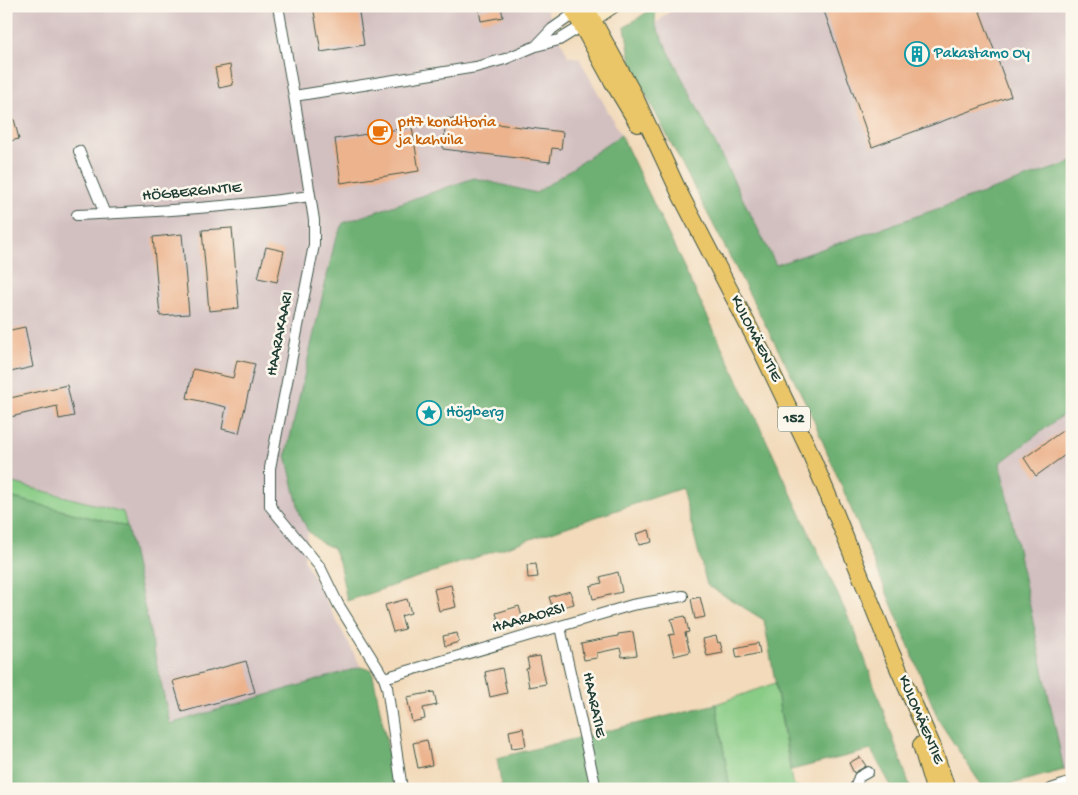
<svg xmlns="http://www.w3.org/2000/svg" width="1078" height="795" viewBox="0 0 1078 795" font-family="'Gochi Hand',sans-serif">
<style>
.industrial{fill:#d2bfc0}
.green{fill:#89cc86;stroke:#54845d}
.forest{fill:#6eb073;stroke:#467654}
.building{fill:#ecb38d}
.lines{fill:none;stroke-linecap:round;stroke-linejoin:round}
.street-casing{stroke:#3f5548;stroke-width:12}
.secondary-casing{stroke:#3f5548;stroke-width:17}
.primary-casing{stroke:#3f5548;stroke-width:18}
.street{stroke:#fff;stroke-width:10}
.secondary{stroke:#f7e8c3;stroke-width:15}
.primary{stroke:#ebc669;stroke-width:16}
.labels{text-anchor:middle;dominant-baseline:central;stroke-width:5;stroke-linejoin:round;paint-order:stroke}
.shield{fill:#fbf7ec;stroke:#61756b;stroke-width:1}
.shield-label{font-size:15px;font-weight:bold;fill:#1f3d34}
.culture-label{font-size:16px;fill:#0d838f;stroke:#fbf7ec;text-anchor:start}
.food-label{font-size:16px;fill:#c56008;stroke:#fbf7ec;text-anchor:start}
.street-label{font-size:16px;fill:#1f3d34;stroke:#fbf7ec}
</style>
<rect width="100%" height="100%" fill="#fbf7ec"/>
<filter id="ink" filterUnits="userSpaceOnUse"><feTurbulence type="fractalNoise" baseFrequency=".02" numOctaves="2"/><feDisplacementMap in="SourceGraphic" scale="10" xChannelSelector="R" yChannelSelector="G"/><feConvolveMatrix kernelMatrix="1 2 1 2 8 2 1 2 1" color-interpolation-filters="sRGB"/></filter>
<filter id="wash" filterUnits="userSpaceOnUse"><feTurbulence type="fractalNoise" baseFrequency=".0096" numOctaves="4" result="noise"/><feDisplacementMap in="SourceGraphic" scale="20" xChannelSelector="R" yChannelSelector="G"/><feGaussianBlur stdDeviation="1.12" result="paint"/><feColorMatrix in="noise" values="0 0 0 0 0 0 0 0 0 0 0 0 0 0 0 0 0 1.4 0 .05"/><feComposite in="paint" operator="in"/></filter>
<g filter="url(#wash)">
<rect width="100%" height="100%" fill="#f2daba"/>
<path class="industrial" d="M6 6H545L568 56 579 58 621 135 536 193 474 178 300 514 308 531 304 559 361 667 170 724 123 512 6 481Z
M676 6H1072V162L776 265 655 24Z
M1072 408V768L1064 770 1000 463Z"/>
<path class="green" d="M6 481 123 512 127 527 6 496Z
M775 683 792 782 799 789H730L716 704Z"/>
<path class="forest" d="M656 6 655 24 776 265 1072 162V408L1000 463 1064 770 1008 785 984 789 939 721 897 617 808 407 632 68 625 27Z
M621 135 771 450 856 634 911 789H893L871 750 791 770 764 620 707 585 682 488 347 601 339 562 333 548 320 542 308 531 300 514 286 455 335 241 343 223 474 178 536 193Z
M6 496 127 527 170 724 361 667 372 670 396 789H6Z
M716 704 730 789H502L497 758Z"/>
<g id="blocks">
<path class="building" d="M313 6H358L364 45 321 52Z
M501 6 503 17 481 21 479 10Z
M838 6H978L1011 96 872 147 824 11Z
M230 65 233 85 219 88 215 68Z
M446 118 563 132 561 149 552 148 550 162 443 149Z
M14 119 19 139 6 142V121Z
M412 127 419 171 341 183 335 139Z
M232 228 239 308 209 311 202 230Z
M182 234 189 314 160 316 153 237Z
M266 247 284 251 277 282 258 278Z
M25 327 33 367 6 373V331Z
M237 360 255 364 239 433 222 429 226 407 187 398 193 369 233 378Z
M67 385 74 416 59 419 57 406 6 418V399Z
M1072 424V450L1036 476 1024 458Z
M649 530 652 542 639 545 636 534Z
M536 564 538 577 528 578 527 565Z
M618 572 622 592 593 599 590 586 602 583 600 577Z
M451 585 456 607 439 611 434 589Z
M570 591 574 604 559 608 558 605 552 606 549 597Z
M700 597 705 617 695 619 691 599Z
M407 599 411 613 401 616 405 629 393 632 385 605Z
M519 606 523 620 500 626 496 613Z
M685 616 689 632 685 633 690 652 674 656 669 635 675 634 671 619Z
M633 632 637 655 622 657 620 648 597 653V658L584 660 581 643 618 636V634Z
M457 633 459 642 445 646 443 636Z
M716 636 718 643 720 642 723 653 707 656 703 639Z
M758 643 760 653 737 658 735 648Z
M540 656 546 684 529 687 526 669 529 668 527 658Z
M246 661 255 692 182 712 173 681Z
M502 668 507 693 490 697 485 672Z
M434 692 437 705 423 708 425 719 412 722 407 697Z
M523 728 526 746 512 748 509 731Z
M427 740 432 765 418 768 413 743Z
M860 757 866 766 854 773 849 763Z"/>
</g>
</g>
<g filter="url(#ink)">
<use href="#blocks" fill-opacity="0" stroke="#3f5548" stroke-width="1"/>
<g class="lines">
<defs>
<path id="street" d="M278 6 294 96
M536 46 552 29 575 13
M79 151 105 214
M77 215C155 212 233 207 310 196
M560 627 596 789
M384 678 632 605 683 596
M402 789 387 687 384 678 338 604 320 567 270 506V468L314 245V220L294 96 476 67 505 59 536 46 559 40 582 26
M855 789 859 777 868 772
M1051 789 1072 782"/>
<path id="secondary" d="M582 26 612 6"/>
<path id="primary" d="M571 6 611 79 638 124
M585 6 634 95 680 194 763 354 808 448 833 507 891 652 932 745 947 789
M921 745 934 789"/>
</defs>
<use href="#street" class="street-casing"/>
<use href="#secondary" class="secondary-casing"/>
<use href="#primary" class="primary-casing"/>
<use href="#street" class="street"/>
<use href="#secondary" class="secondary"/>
<use href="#primary" class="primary"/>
</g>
</g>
<defs>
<symbol id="building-ring" viewBox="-11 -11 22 22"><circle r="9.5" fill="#fbf7ec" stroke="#0f9aa8" stroke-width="1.5"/><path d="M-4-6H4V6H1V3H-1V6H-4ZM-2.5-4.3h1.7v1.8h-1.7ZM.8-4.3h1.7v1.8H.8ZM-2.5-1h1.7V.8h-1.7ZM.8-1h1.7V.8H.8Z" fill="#0f9aa8"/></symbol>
<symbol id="cafe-ring" viewBox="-11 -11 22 22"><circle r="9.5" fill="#fbf7ec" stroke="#e8710a" stroke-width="1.5"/><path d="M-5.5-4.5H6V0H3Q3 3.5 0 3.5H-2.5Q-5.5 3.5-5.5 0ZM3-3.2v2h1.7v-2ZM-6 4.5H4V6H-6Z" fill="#e8710a"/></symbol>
<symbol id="sight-ring" viewBox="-11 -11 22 22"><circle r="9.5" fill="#fbf7ec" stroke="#0f9aa8" stroke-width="1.5"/><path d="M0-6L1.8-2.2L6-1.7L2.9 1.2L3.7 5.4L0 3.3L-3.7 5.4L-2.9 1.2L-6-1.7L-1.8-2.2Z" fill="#0f9aa8"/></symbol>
</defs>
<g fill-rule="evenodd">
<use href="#building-ring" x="903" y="40" width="28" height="28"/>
<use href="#cafe-ring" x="366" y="118" width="28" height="28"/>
<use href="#sight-ring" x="415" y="399" width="28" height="28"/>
</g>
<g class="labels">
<rect class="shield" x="778" y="406.5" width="32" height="25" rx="4"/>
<g class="shield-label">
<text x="794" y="419">152</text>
</g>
<g class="culture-label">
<text x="934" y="54">Pakastamo Oy</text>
<text x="446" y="413">Högberg</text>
</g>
<g class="food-label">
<text x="398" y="123">pH7 konditoria<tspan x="398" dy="18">ja kahvila</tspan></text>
</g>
<g class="street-label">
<text transform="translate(192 193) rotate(-5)">HÖGBERGINTIE</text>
<text transform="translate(281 334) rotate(-79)">HAARAKAARI</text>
<text transform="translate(755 339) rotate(63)">KULOMÄENTIE</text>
<text transform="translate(529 619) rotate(-16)">HAARAORSI</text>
<text transform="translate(593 705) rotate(78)">HAARATIE</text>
<text transform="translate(920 720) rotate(67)">KULOMÄENTIE</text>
</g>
</g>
<rect width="1078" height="795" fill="none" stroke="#fbf7ec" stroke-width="25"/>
</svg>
